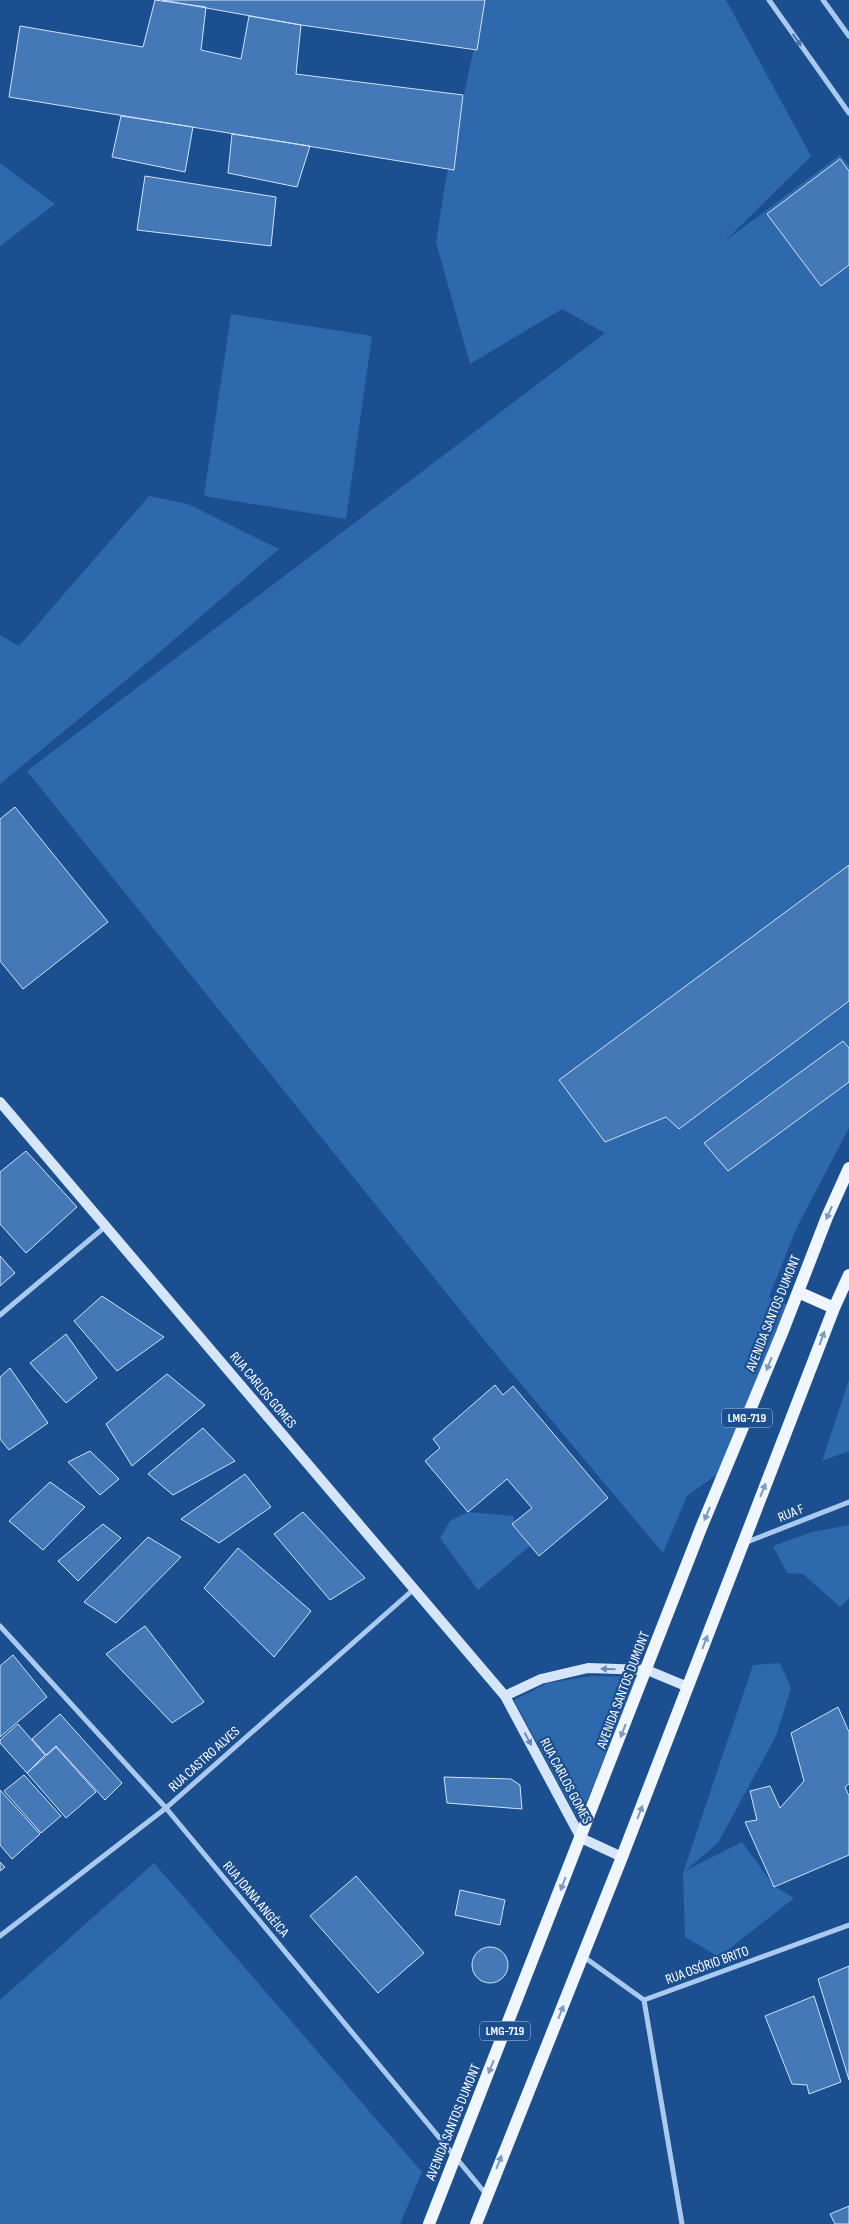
<svg xmlns="http://www.w3.org/2000/svg" width="849" height="2224" viewBox="0 0 849 2224" font-family="'Sofia Sans Condensed',sans-serif">
<style>
.green{fill:#2e69ad}
.building{fill:#4478b7;stroke:#cfe3fa}
.lines{fill:none;stroke-linecap:round;stroke-linejoin:round}
.minor{stroke:#a9c9ee;stroke-width:5}
.secondary{stroke:#d6e6fa;stroke-width:10}
.primary{stroke:#f0f6ff;stroke-width:12}
.oneway{fill:#4674ac}
.oneway2{fill:#7b9ac1}
.oneway3{fill:#668bba}
.labels{text-anchor:middle;dominant-baseline:central;stroke-width:4.5;stroke-linejoin:round;paint-order:stroke}
.shield{fill:#1b4f8f;stroke:#bbcadd;stroke-width:1}
.shield-label{font-size:12px;font-weight:bold;fill:#fff}
.street-label{font-size:14px;fill:#fff;stroke:#1b4f8f}
</style>
<rect width="100%" height="100%" fill="#1b4f8f"/>
<path class="green" d="M484 0H726L811 156 724 242 840 155 849 166V1128L797 1227 769 1297 792 1307 727 1467 687 1496 663 1553 489 1346 27 771 605 333 562 309 470 364 436 242 445 184Z
M0 163 55 204 0 246Z
M231 314 372 336 346 519 204 496Z
M149 496 188 504 279 549 154 657 0 784V635L19 646Z
M849 1380V1451L822 1461Z
M468 1512 513 1516 516 1530 530 1546 478 1590 440 1538 450 1521Z
M849 1525V1598L840 1607 803 1574 787 1573 773 1546 812 1532Z
M780 1663 791 1688 776 1736 718 1843 685 1871 742 1842 774 1886 794 1898 719 1957 685 1937 683 1873 753 1665Z
M591 1676 637 1677 579 1821 514 1700 548 1683Z
M154 1863 422 2172 400 2224H0V2000Z"/>
<path class="building" d="M155 0 206 7 201 50 241 59 249 16 301 25 296 74 463 95 454 170 9 97 20 26 143 47Z
M162 0H485L477 50 301 25Z
M121 116 193 127 185 172 112 157Z
M232 134 310 146 297 187 228 173Z
M840 159 849 171V265L821 286 767 214Z
M145 176 276 197 271 246 137 230Z
M15 807 108 922 23 989 0 961V819Z
M849 865V1001L679 1129 666 1117 605 1142 559 1080Z
M843 1041 849 1048V1082L728 1171 704 1143Z
M26 1151 77 1207 26 1253 0 1224V1172Z
M0 1256 15 1273 0 1286Z
M102 1296 164 1337 117 1371 74 1321Z
M66 1334 97 1378 66 1403 30 1363Z
M10 1368 48 1423 9 1450 0 1439V1377Z
M167 1374 205 1405 132 1466 106 1424Z
M495 1385 503 1395 513 1386 608 1498 539 1556 512 1524 532 1508 507 1479 468 1512 425 1461 440 1448 433 1439Z
M203 1428 235 1461 173 1495 148 1474Z
M90 1451 119 1479 100 1495 68 1462Z
M245 1474 271 1507 219 1543 181 1519Z
M50 1482 85 1507 43 1550 9 1521Z
M303 1512 365 1578 330 1600 274 1534Z
M103 1524 121 1538 78 1581 58 1561Z
M148 1537 181 1557 116 1623 84 1602Z
M238 1548 311 1611 274 1657 204 1588Z
M145 1626 204 1702 172 1723 106 1654Z
M13 1655 47 1697 0 1737V1666Z
M838 1707 849 1732V1784L845 1787 849 1796V1855L774 1887 745 1822 757 1820 750 1791 770 1786 780 1808 804 1781 791 1733Z
M60 1714 122 1783 105 1800 56 1746 46 1755 32 1739Z
M18 1724 45 1755 27 1773 0 1743V1740Z
M56 1747 96 1792 66 1818 27 1773Z
M24 1775 61 1816 41 1833 4 1791Z
M444 1777 511 1779 520 1785 522 1809 447 1803Z
M0 1790 40 1834 12 1859 0 1845Z
M0 1862 5 1867 0 1871Z
M356 1876 424 1953 378 1993 310 1916Z
M460 1890 505 1900 500 1925 455 1915Z
M472 1965a18 18 0 1 1 36 0a18 18 0 1 1-36 0Z
M849 1966V2080L818 1979Z
M814 1996 841 2082 809 2094 807 2085 792 2084 765 2016Z
M849 2206V2224H835L830 2214Z"/>
<g class="lines">
<path class="minor" d="M769 0 849 113
M823 0 849 36
M0 1315 106 1226
M747 1542 849 1502
M0 1626 166 1808 486 2194
M0 1936 166 1808 414 1589
M584 1957 644 2000 849 1925
M644 2000 682 2224"/>
<path class="secondary" d="M0 1102 505 1696 581 1838 622 1857
M505 1696 541 1679 588 1668 647 1670 688 1687"/>
<path class="primary" d="M798 1292 834 1308
M429 2224 701 1528 782 1333 827 1217 849 1168
M476 2224 622 1857 834 1308 849 1275"/>
</g>
<defs><path id="oneway-solid" d="M-6-.8H1V-3.2L6.5 0L1 3.2V.8H-6Z" transform="scale(1.25)"/></defs>
<use class="oneway" href="#oneway-solid" transform="translate(797 40) rotate(55)"/>
<g class="oneway2">
<use href="#oneway-solid" transform="translate(829 1213) rotate(114)"/>
<use href="#oneway-solid" transform="translate(822 1338) rotate(-70)"/>
<use href="#oneway-solid" transform="translate(769 1364) rotate(112)"/>
<use href="#oneway-solid" transform="translate(763 1490) rotate(-68)"/>
<use href="#oneway-solid" transform="translate(707 1514) rotate(113)"/>
<use href="#oneway-solid" transform="translate(705 1642) rotate(-69)"/>
<use href="#oneway-solid" transform="translate(623 1731) rotate(111)"/>
<use href="#oneway-solid" transform="translate(640 1812) rotate(-69)"/>
<use href="#oneway-solid" transform="translate(563 1884) rotate(111)"/>
<use href="#oneway-solid" transform="translate(561 2012) rotate(-68)"/>
<use href="#oneway-solid" transform="translate(491 2067) rotate(112)"/>
<use href="#oneway-solid" transform="translate(499 2162) rotate(-68)"/>
</g>
<g class="oneway3">
<use href="#oneway-solid" transform="translate(608 1669) rotate(-178)"/>
<use href="#oneway-solid" transform="translate(528 1739) rotate(62)"/>
</g>
<g class="labels">
<g class="shield">
<rect x="722" y="1408.5" width="50" height="19" rx="4"/>
<rect x="480" y="2021.5" width="50" height="19" rx="4"/>
</g>
<g class="shield-label">
<text x="747" y="1418">LMG-719</text>
<text x="505" y="2031">LMG-719</text>
</g>
<g class="street-label">
<text transform="translate(773 1313) rotate(-68)">AVENIDA SANTOS DUMONT</text>
<text transform="translate(263 1390) rotate(50)">RUA CARLOS GOMES</text>
<text transform="translate(791 1513) rotate(-22)">RUA F</text>
<text transform="translate(623 1690) rotate(-69)">AVENIDA SANTOS DUMONT</text>
<text transform="translate(204 1759) rotate(-42)">RUA CASTRO ALVES</text>
<text transform="translate(566 1781) rotate(62)">RUA CARLOS GOMES</text>
<text transform="translate(256 1899) rotate(50)">RUA JOANA ANGÉICA</text>
<text transform="translate(707 1965) rotate(-20)">RUA OSÓRIO BRITO</text>
<text transform="translate(453 2122) rotate(-68)">AVENIDA SANTOS DUMONT</text>
</g>
</g>
</svg>
